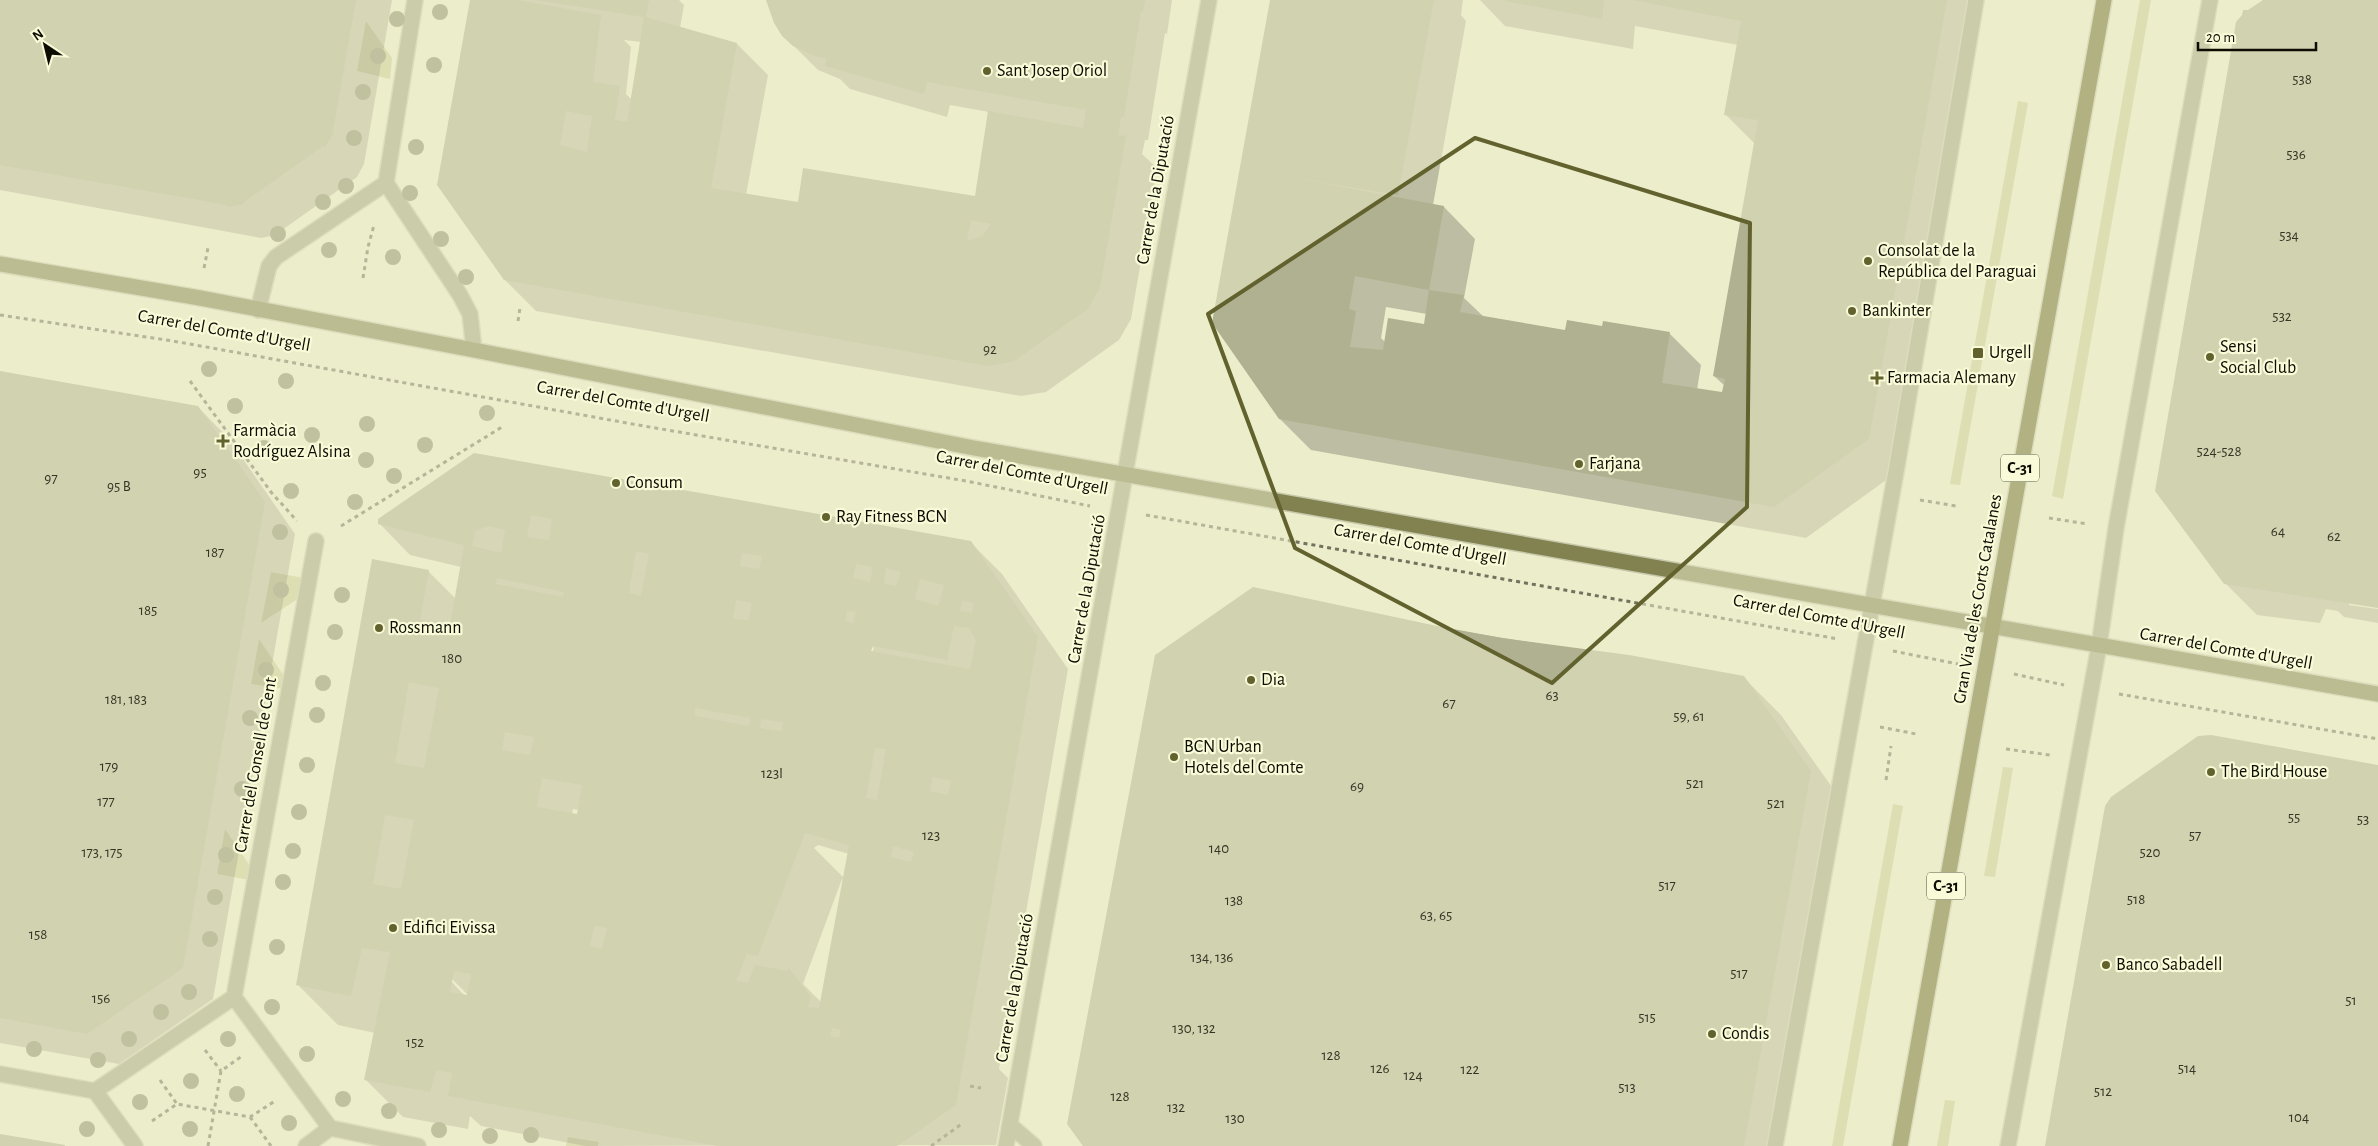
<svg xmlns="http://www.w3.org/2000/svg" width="2378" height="1146" viewBox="0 0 2378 1146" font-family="'Alegreya Sans',sans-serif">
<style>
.green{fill:#cacc95}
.shadow{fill:#0003;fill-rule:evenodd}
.building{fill:#b0b190;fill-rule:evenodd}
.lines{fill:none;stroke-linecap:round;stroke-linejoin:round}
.service-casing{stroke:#c8c9ab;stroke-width:18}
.pedestrian-casing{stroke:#c8c9ab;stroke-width:18}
.minor-casing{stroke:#c8c9ab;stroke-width:18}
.secondary-casing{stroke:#c8c9ab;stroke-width:18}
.primary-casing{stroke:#c8c9ab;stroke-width:18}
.path{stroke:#72725e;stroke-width:3;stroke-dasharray:4 4;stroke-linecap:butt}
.service{stroke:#a3a483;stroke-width:15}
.pedestrian{stroke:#a3a483;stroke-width:15}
.minor{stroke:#a3a483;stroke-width:15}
.secondary{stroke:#818250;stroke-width:15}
.primary{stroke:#696928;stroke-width:15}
.tree{fill:#8b8c69}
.marked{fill:none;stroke:#62622f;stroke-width:4;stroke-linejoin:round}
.poi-dot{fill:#62622f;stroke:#f9fbd8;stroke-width:2}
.labels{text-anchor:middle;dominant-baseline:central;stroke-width:4.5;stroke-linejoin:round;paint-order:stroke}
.number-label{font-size:15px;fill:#353526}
.shield{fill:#f9fbd8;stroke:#535443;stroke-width:1}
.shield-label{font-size:16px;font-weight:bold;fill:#0c0c03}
.poi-label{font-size:18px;fill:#0c0c03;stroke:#f9fbd8;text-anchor:start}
.street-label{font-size:18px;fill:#0c0c03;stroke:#f9fbd8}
</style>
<rect width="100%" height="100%" fill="#ecedcb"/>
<path class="green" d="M2140 0H2151L2063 499 2052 496Z
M366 21 392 58 390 79 357 71Z
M2018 101 2028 103 1960 485 1950 484Z
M271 572 304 578 302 596 261 623Z
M259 639 286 679 285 689 251 684Z
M2003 767 2013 768 1995 877 1984 876Z
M1893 804 1903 806 1843 1146H1832Z
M225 829 252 869 249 880 217 874Z
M1945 1100 1955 1101 1948 1146H1937Z
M568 1137 599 1142 598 1146H566Z"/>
<path class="shadow" d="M0 0H392L364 164 357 177 275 235 261 238 0 190Z
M471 0H679L684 5 680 28 737 44 768 75 746 195 799 204 976 198 989 112 950 105 947 117 850 89 840 79 818 70 783 35 768 0H1172L1167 34 1165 33 1148 140H1145L1142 154 1157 168 1131 319 1119 340 1046 392 1021 396 536 311 505 280ZM624 40 641 42 632 100 626 94 631 47Z
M1271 0H1463L1461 15 1466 21 1433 205 1444 207 1475 239 1464 298 1484 317 1567 332 1603 327 1670 334 1701 365 1697 390 1723 394 1725 386 1714 376 1755 144 1725 114 1738 45 1635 26 1633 49 1505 26 1480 0H1982L1900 470 1806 538 1311 450 1280 419ZM1386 307 1427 314 1425 325 1385 342 1381 338Z
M2266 0H2378V607L2349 602V605L2378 609V623L2344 617 2338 611 2326 609 2320 623 2257 615 2225 583 2249 12Z
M0 372 198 407 229 439 295 534 213 999 119 1064 0 1043Z
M474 454 971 543 1002 574 1068 669 999 1069 1008 1078 996 1145 585 1146 481 1126 470 1116 468 1129 403 1117 365 1079 375 1033 338 1025 298 985 428 571 456 599 461 567 410 555 379 523ZM872 646 874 648 872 653H870ZM573 809 579 810 578 816 572 815ZM818 845 849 854 844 878 814 848ZM842 879 844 880 821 1002 803 984ZM448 975 469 996H465L447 977Z
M1436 627 1743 677 1781 715 1846 807 1841 806 1781 1146H1085Z"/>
<path class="building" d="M0 0H356L333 131 334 132 325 147 323 146 244 202V204L228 207 227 205 0 165Z
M470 0H518L601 15 593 82 620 86 615 120 627 122 644 17 536 0H649L646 17 737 43 711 188 798 202 803 168 975 196 988 111 1083 128 1086 110 927 82 924 94 825 66 826 58 814 56 793 46 782 36 774 23 766 0H1145L1143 12 1141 11 1124 117H1121L1118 135 1126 136 1100 288 1088 309 1014 361 989 366 504 280 437 185ZM566 111 592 116 587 152 560 145ZM971 220 991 224 982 236 967 241Z
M1270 0H1434L1398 195 1290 177 1444 206 1429 290 1464 295 1460 312 1565 330 1567 320 1602 326 1603 321 1670 332 1662 383 1722 392 1725 379 1713 376 1758 120 1724 115 1741 21 1633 0H1947L1869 439 1774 507 1279 419 1212 323ZM1355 276 1429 290 1424 324 1388 318 1383 350 1350 347 1356 311 1349 309Z
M1505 0H1604L1602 19 1505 1Z
M2263 0H2378V608L2224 584 2155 491 2236 22 2242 15 2243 10H2248Z
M0 371 198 406 265 502 183 968 87 1034 0 1018Z
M474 453 971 541 1038 637 956 1105 897 1146H718L448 1096 452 1073 436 1070 430 1092 364 1080 390 952 362 948 351 996 296 985 372 559 429 570 420 620 450 625 464 545 378 524V519ZM531 515 552 519 549 540 527 537ZM489 526 505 530 501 553 472 546 475 531ZM636 551 649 554 641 596 629 593ZM742 553 762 556 759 569 740 566ZM856 564 873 567 870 582 853 578ZM886 568 901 572 896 586 884 584ZM497 578 564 592 563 597 496 584ZM920 579 944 585 938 606 915 599ZM736 600 752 603 748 620 733 619ZM962 601 974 603 972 613 960 611ZM847 611 856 612 853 623 845 621ZM954 626 969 628 976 640 970 669 871 651 873 646 947 660ZM409 682 439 688 424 768 395 763ZM695 708 750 718 749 726 695 716ZM761 719 783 722 782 731 760 728ZM505 732 534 737 530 755 502 750ZM875 748 886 749 877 800 866 798ZM933 777 951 781 948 795 930 791ZM542 778 582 785 577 814 537 807ZM385 815 414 820 401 889 373 884ZM805 833 849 845 819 1008 808 1007 811 997 789 968 787 971 755 965 748 983 736 981 747 954 758 956ZM893 846 914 852 911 862 891 857ZM594 926 607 928 602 949 590 946ZM454 971 471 974 467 995 450 992ZM832 1028 841 1030 839 1038 830 1036Z
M1253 587 1437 626 1502 638 1629 655 1744 676 1811 771 1744 1146H1083L1067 1124 1155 655Z
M2211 735 2378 765V1146H2045L2105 806 2111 797 2198 736Z
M0 1134 65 1145V1146H0Z"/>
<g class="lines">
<defs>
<path id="service" d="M1775 1146 1897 466 1976 0"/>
<path id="pedestrian" d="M258 310 269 266 276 257 386 183
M234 997 330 1128
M95 1091 135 1146"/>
<path id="minor" d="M415 0 386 183 460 295 470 314 474 350
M0 1074 95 1091 234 997 316 541
M1010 1125 1034 1146
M306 1146 330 1128 418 1146
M1006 1146 1209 0
M2008 1146 2099 646 2116 528 2210 0"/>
<path id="secondary" d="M0 264 200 298 474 350 974 448 2378 694"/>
<path id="primary" d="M1900 1146 2104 0"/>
</defs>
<use href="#service" class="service-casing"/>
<use href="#pedestrian" class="pedestrian-casing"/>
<use href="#minor" class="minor-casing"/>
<use href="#secondary" class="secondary-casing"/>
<use href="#primary" class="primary-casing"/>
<path class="path" d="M204 268 208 248
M363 278 368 247 374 225
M0 315 173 341 638 425 966 481 1090 506
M518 321 520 308
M190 381 271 492 297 521
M1920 500 1956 506
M1146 515 1838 639
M2049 518 2088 524
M341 526 502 427
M1893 651 1958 664
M2014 674 2064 685
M2119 694 2378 739
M1880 727 1916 734
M2006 749 2050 755
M1886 780 1891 746
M205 1050 221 1071
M160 1080 177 1104
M970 1086 981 1088
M250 1117 271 1146
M152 1121 177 1104 250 1117 275 1101
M208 1146 221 1071 242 1056
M931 1146 963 1123"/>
<use href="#service" class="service"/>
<use href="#pedestrian" class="pedestrian"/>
<use href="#minor" class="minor"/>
<use href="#secondary" class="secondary"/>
<use href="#primary" class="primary"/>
</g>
<g class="tree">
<circle cx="440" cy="12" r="8"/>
<circle cx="397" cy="19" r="8"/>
<circle cx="378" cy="56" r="8"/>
<circle cx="434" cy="65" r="8"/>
<circle cx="363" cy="92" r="8"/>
<circle cx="354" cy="138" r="8"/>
<circle cx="416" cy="147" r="8"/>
<circle cx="346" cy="186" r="8"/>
<circle cx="410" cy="193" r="8"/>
<circle cx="323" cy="202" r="8"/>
<circle cx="278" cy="234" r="8"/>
<circle cx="441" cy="239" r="8"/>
<circle cx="329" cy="250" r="8"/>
<circle cx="393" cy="257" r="8"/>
<circle cx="466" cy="277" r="8"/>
<circle cx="209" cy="369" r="8"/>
<circle cx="286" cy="381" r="8"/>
<circle cx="235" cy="406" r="8"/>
<circle cx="487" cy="413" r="8"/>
<circle cx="367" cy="424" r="8"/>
<circle cx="312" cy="435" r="8"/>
<circle cx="425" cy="445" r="8"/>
<circle cx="264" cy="448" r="8"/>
<circle cx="366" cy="460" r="8"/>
<circle cx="394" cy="476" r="8"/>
<circle cx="291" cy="491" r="8"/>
<circle cx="355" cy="502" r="8"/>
<circle cx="280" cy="532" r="8"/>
<circle cx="281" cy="590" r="8"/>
<circle cx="342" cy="595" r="8"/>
<circle cx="335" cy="632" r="8"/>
<circle cx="266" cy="670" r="8"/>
<circle cx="323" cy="683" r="8"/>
<circle cx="317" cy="715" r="8"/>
<circle cx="250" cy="718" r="8"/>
<circle cx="307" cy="765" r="8"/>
<circle cx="242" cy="789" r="8"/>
<circle cx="299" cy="812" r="8"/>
<circle cx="293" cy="851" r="8"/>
<circle cx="226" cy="855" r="8"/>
<circle cx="283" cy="882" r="8"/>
<circle cx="215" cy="897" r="8"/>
<circle cx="210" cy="939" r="8"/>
<circle cx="277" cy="947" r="8"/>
<circle cx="189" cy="992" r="8"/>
<circle cx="272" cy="1007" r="8"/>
<circle cx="161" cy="1012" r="8"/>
<circle cx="129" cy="1039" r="8"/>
<circle cx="228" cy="1039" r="8"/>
<circle cx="34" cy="1049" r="8"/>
<circle cx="307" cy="1054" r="8"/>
<circle cx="98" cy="1060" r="8"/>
<circle cx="191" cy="1081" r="8"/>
<circle cx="237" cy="1094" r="8"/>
<circle cx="343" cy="1099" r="8"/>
<circle cx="140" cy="1102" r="8"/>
<circle cx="389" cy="1111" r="8"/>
<circle cx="289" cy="1123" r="8"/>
<circle cx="87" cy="1129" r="8"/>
<circle cx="190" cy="1129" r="8"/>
<circle cx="439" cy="1130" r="8"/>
<circle cx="531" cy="1135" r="8"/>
<circle cx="490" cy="1136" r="8"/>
</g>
<path d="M0 0H2378V1146H0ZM1475 138 1750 223 1747 507 1552 683 1295 548 1208 314Z" fill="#ecedcb" fill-opacity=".55" fill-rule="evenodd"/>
<path class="marked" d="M1475 138 1750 223 1747 507 1552 683 1295 548 1208 314Z"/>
<g class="poi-dot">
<circle cx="987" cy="71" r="5"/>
<circle cx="1868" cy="261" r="5"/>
<circle cx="1852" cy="311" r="5"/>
<rect x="1972" y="347" width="12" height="12" rx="2.5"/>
<circle cx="2210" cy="357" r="5"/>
<path d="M1874.5 370.5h5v5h5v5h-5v5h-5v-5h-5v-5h5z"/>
<path d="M220.5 433.5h5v5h5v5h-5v5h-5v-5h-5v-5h5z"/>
<circle cx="1579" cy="464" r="5"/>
<circle cx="616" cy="483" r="5"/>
<circle cx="826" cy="517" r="5"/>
<circle cx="379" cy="628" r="5"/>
<circle cx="1251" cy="680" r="5"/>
<circle cx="1174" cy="757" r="5"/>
<circle cx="2211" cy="772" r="5"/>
<circle cx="393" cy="928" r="5"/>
<circle cx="2106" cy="965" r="5"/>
<circle cx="1712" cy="1034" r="5"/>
</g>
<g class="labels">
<g class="number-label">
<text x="2302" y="79">538</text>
<text x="2296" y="154">536</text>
<text x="2289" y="235">534</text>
<text x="2282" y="316">532</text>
<text x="990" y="349">92</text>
<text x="2219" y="451">524-528</text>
<text x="200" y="472">95</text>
<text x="51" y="478">97</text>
<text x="119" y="486">95 B</text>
<text x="2278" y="531">64</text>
<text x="2334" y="536">62</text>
<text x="215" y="552">187</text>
<text x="148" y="610">185</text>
<text x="452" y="658">180</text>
<text x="1552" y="695">63</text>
<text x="126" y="699">181, 183</text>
<text x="1449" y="703">67</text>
<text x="1689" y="716">59, 61</text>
<text x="109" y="766">179</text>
<text x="772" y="773">123I</text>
<text x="1695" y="783">521</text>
<text x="1357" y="786">69</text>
<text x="106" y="801">177</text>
<text x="1776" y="803">521</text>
<text x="2294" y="817">55</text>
<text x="2363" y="819">53</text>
<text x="931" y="835">123</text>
<text x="2195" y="835">57</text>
<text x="1219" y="848">140</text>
<text x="102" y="852">173, 175</text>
<text x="2150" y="852">520</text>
<text x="1667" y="885">517</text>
<text x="2136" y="899">518</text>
<text x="1234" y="900">138</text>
<text x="1436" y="915">63, 65</text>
<text x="38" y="934">158</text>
<text x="1212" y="957">134, 136</text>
<text x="1739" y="973">517</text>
<text x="101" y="998">156</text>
<text x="2351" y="1000">51</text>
<text x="1647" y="1017">515</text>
<text x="1194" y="1028">130, 132</text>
<text x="415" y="1042">152</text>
<text x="1331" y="1055">128</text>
<text x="1380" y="1068">126</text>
<text x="2187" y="1068">514</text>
<text x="1470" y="1069">122</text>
<text x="1413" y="1075">124</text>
<text x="1627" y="1087">513</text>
<text x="2103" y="1091">512</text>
<text x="1120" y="1096">128</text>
<text x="1176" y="1107">132</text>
<text x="2299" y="1117">104</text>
<text x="1235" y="1118">130</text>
</g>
<g class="shield">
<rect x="2001" y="454.5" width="38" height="27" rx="4"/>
<rect x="1927" y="872.5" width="38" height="27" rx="4"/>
</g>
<g class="shield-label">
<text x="2020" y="468">C-31</text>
<text x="1946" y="886">C-31</text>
</g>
<g class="poi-label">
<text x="997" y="71">Sant Josep Oriol</text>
<text x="1878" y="251">Consolat de la<tspan x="1878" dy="21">República del Paraguai</tspan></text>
<text x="1862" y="311">Bankinter</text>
<text x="2220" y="347">Sensi<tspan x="2220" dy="21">Social Club</tspan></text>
<text x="1989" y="353">Urgell</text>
<text x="1887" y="378">Farmacia Alemany</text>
<text x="233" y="431">Farmàcia<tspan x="233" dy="21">Rodríguez Alsina</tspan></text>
<text x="1589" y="464">Farjana</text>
<text x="626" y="483">Consum</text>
<text x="836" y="517">Ray Fitness BCN</text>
<text x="389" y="628">Rossmann</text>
<text x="1261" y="680">Dia</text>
<text x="1184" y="747">BCN Urban<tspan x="1184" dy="21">Hotels del Comte</tspan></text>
<text x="2221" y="772">The Bird House</text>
<text x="403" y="928">Edifici Eivissa</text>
<text x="2116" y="965">Banco Sabadell</text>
<text x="1722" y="1034">Condis</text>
</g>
<g class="street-label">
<text transform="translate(1156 190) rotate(-80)">Carrer de la Diputació</text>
<text transform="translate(224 331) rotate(10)">Carrer del Comte d'Urgell</text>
<text transform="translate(623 402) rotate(10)">Carrer del Comte d'Urgell</text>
<text transform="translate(1022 473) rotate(11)">Carrer del Comte d'Urgell</text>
<text transform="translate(1420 545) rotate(10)">Carrer del Comte d'Urgell</text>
<text transform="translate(1087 589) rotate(-80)">Carrer de la Diputació</text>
<text transform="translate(1978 599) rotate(-80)">Gran Via de les Corts Catalanes</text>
<text transform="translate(1819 617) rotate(11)">Carrer del Comte d'Urgell</text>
<text transform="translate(2226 649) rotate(10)">Carrer del Comte d'Urgell</text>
<text transform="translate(256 765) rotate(-80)">Carrer del Consell de Cent</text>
<text transform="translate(1015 988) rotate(-80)">Carrer de la Diputació</text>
</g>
</g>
<g transform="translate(45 45) rotate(325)" stroke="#f9fbd8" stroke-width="4" paint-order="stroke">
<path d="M0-4L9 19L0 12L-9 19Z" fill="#0c0c03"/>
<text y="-8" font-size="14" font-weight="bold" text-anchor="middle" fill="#0c0c03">N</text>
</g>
<path d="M2198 42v8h118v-8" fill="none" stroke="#0c0c03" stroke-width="2.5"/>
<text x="2206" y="42" font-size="15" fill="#0c0c03" stroke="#f9fbd8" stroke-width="4" paint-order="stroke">20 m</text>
</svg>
